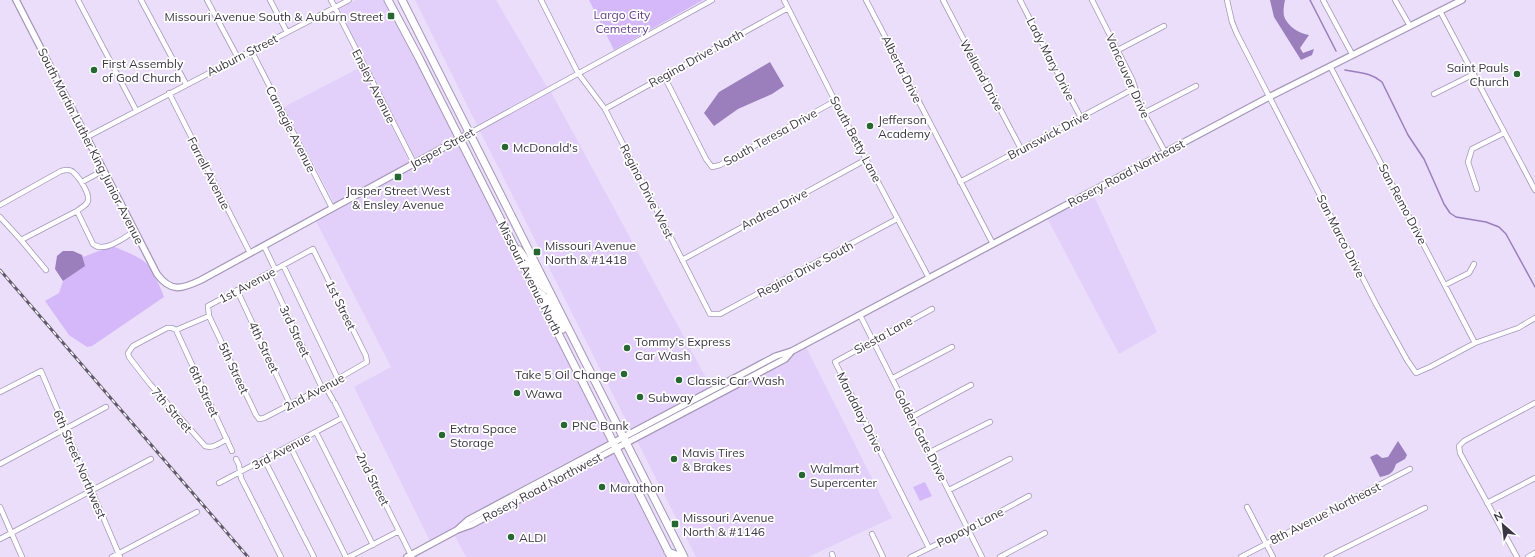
<svg xmlns="http://www.w3.org/2000/svg" width="1535" height="557" viewBox="0 0 1535 557" font-family="Mulish,sans-serif">
<style>
.built{fill:#e2d0fa}
.green{fill:#d4b8f9}
.water{fill:#9a7fbc}
.lines{fill:none;stroke-linecap:round;stroke-linejoin:round}
.stream{stroke:#9a7fbc;stroke-width:1.5}
.minor-casing{stroke:#a597b8;stroke-width:6}
.tertiary-casing{stroke:#a597b8;stroke-width:8}
.primary-casing{stroke:#a597b8;stroke-width:9}
.minor{stroke:#fff;stroke-width:4.5}
.tertiary{stroke:#fff;stroke-width:5.5}
.primary{stroke:#fff;stroke-width:7}
.rail-casing{stroke:#605a6a;stroke-width:3}
.rail{stroke:#fff;stroke-width:1.5;stroke-dasharray:4.5;stroke-linecap:butt}
.poi-dot{fill:#276731;stroke:#fff;stroke-width:1.5}
.labels{text-anchor:middle;dominant-baseline:central;stroke-width:3.5;stroke-linejoin:round;paint-order:stroke}
.park-label{font-size:12px;fill:#643f8b;stroke:#fff}
.poi-label{font-size:12px;fill:#3b3643;stroke:#fff;text-anchor:start}
.street-label{font-size:12px;fill:#3b3643;stroke:#fff}
</style>
<rect width="100%" height="100%" fill="#eadefa"/>
<path class="built" d="M356 0H385L455 137 415 159 339 9Z
M415 0H496L547 87 477 125Z
M361 67 410 162 334 203 284 107Z
M551 92 710 385 755 364 631 430 480 131Z
M458 143 609 441 548 472 467 517 455 527 430 541 354 387 391 367 316 221Z
M1093 194 1157 332 1119 354 1047 218Z
M806 347 892 518 808 557H696L637 441 786 362 794 354Z
M615 452 668 557H466L455 536 433 547 458 533 485 522Z"/>
<path class="green" d="M589 0H703L614 50Z
M112 246C122 250 138 256 146 263 154 271 160 287 164 297L92 346 87 347 69 335 45 301 59 293 63 281 84 266 83 257Z
M925 482 932 496 920 501 913 487Z"/>
<path class="water" d="M1270 0H1285C1284 5 1283 11 1284 16 1287 26 1300 34 1309 35L1300 48 1303 53 1314 49 1312 55 1301 60 1274 17Z
M770 62 784 86 772 94 738 109 714 126 704 113 719 92Z
M63 251H73L82 255 85 266 63 281 55 269 57 256Z
M1398 441 1407 455 1405 459 1396 464C1393 474 1389 475 1380 477L1370 457 1377 454 1382 458 1388 457Z"/>
<g class="lines">
<path class="stream" d="M1310 0 1336 51
M1345 70C1358 73 1371 72 1382 82L1408 135 1424 159 1444 204 1450 213 1456 217 1486 222 1499 227 1506 234 1535 287"/>
<defs>
<path id="minor" d="M78 0 136 110
M141 0 186 84
M207 0 238 58
M270 0 287 32
M331 0 414 163
M541 0 578 73 605 109 710 314H720L897 219
M784 0 835 101 929 278
M866 0 993 244
M943 0 1021 149
M1020 0 1081 118
M1092 0 1132 79 1144 113 1165 152
M1227 0 1232 22 1237 34 1376 304 1407 360 1416 373 1430 367 1475 343 1518 328 1535 318
M1323 0 1352 54
M1395 0 1410 26
M1440 11 1535 190
M251 50 332 208
M1118 50 1164 26
M1330 66 1475 343
M664 76 706 159 712 167 720 165 835 101
M169 93 250 253
M1434 94 1474 74
M605 109 788 8
M1144 113 1196 86
M470 133 712 0
M87 137 349 0
M82 182 104 170
M960 182 1135 88
M1477 189 1468 162 1472 149 1504 133
M0 205 61 171C65 170 70 169 73 172 79 177 92 196 87 203 85 206 79 209 77 211
M0 217 21 240 77 211 93 244C104 254 125 237 135 231
M21 240 46 270
M264 246 275 269
M313 249 366 356 367 362 322 388 264 418 259 419 256 415 209 316 208 306Z
M682 260 867 159
M283 265 338 379
M268 273 322 388
M1445 285 1469 273 1474 264
M237 290 290 404
M860 315 982 557
M209 316 176 330 172 328H167L133 346 128 353 129 357 150 384 205 446C212 449 220 443 227 439
M176 330 232 451
M893 378 952 347
M325 386 333 400
M0 392 41 371 120 557
M335 403 412 557
M912 417 971 385
M316 432 373 545
M290 446 346 557
M930 452 990 422
M236 459 239 465 241 478 281 557
M264 459 314 557
M0 464 106 407
M219 483 342 418
M949 490 1010 459
M1487 503 1535 478
M0 507 22 557
M1247 507 1273 557
M872 534 883 557
M0 539 151 459
M929 548 835 362 932 309
M832 554 833 557
M112 557 197 512
M349 557 399 531
M911 557 968 529 1029 496
M1000 557 1045 533
M1241 557 1410 469
M1327 557 1425 508
M1517 557 1460 453 1459 446 1464 441 1535 403
M1528 557 1535 553"/>
<path id="tertiary" d="M16 0 157 274C171 293 182 289 201 280L470 133
M457 530 468 520 776 356 792 351 1269 97 1462 0
M407 557 457 530 471 525 785 359 792 351"/>
<path id="primary" d="M388 0 419 58 671 557
M402 0 684 557
M519 250C530 263 534 283 549 291
M538 292 546 298 563 329
M668 552 676 555 677 557"/>
</defs>
<use href="#minor" class="minor-casing"/>
<use href="#tertiary" class="tertiary-casing"/>
<use href="#primary" class="primary-casing"/>
<use href="#minor" class="minor"/>
<use href="#tertiary" class="tertiary"/>
<use href="#primary" class="primary"/>
<defs>
<path id="rail" d="M0 270 248 557"/>
</defs>
<use href="#rail" class="rail-casing"/>
<use href="#rail" class="rail"/>
</g>
<g class="poi-dot">
<rect x="387" y="12" width="8" height="8" rx="2"/>
<circle cx="94" cy="70" r="4"/>
<circle cx="1517" cy="74" r="4"/>
<circle cx="870" cy="126" r="4"/>
<circle cx="505" cy="147" r="4"/>
<rect x="394" y="173" width="8" height="8" rx="2"/>
<rect x="533" y="248" width="8" height="8" rx="2"/>
<circle cx="627" cy="348" r="4"/>
<circle cx="624" cy="374" r="4"/>
<circle cx="679" cy="380" r="4"/>
<circle cx="517" cy="393" r="4"/>
<circle cx="640" cy="397" r="4"/>
<circle cx="564" cy="425" r="4"/>
<circle cx="442" cy="435" r="4"/>
<circle cx="674" cy="459" r="4"/>
<circle cx="802" cy="475" r="4"/>
<circle cx="602" cy="487" r="4"/>
<rect x="671" y="520" width="8" height="8" rx="2"/>
<circle cx="511" cy="537" r="4"/>
</g>
<g class="labels">
<g class="park-label">
<text x="622" y="14">Largo City<tspan x="622" dy="14">Cemetery</tspan></text>
</g>
<g class="poi-label">
<text x="383" y="16" text-anchor="end">Missouri Avenue South &amp; Auburn Street</text>
<text x="102" y="63">First Assembly<tspan x="102" dy="14">of God Church</tspan></text>
<text x="1509" y="67" text-anchor="end">Saint Pauls<tspan x="1509" dy="14">Church</tspan></text>
<text x="878" y="119">Jefferson<tspan x="878" dy="14">Academy</tspan></text>
<text x="513" y="147">McDonald's</text>
<text x="398" y="190" text-anchor="middle">Jasper Street West<tspan x="398" dy="14">&amp; Ensley Avenue</tspan></text>
<text x="545" y="245">Missouri Avenue<tspan x="545" dy="14">North &amp; #1418</tspan></text>
<text x="635" y="341">Tommy's Express<tspan x="635" dy="14">Car Wash</tspan></text>
<text x="616" y="374" text-anchor="end">Take 5 Oil Change</text>
<text x="687" y="380">Classic Car Wash</text>
<text x="525" y="393">Wawa</text>
<text x="648" y="397">Subway</text>
<text x="572" y="425">PNC Bank</text>
<text x="450" y="428">Extra Space<tspan x="450" dy="14">Storage</tspan></text>
<text x="682" y="452">Mavis Tires<tspan x="682" dy="14">&amp; Brakes</tspan></text>
<text x="810" y="468">Walmart<tspan x="810" dy="14">Supercenter</tspan></text>
<text x="610" y="487">Marathon</text>
<text x="683" y="517">Missouri Avenue<tspan x="683" dy="14">North &amp; #1146</tspan></text>
<text x="519" y="537">ALDI</text>
</g>
<g class="street-label">
<text transform="translate(242 55) rotate(-27)">Auburn Street</text>
<text transform="translate(696 58) rotate(-29)">Regina Drive North</text>
<text transform="translate(1051 59) rotate(63)">Lady Mary Drive</text>
<text transform="translate(902 69) rotate(63)">Alberta Drive</text>
<text transform="translate(982 75) rotate(62)">Welland Drive</text>
<text transform="translate(1128 76) rotate(66)">Vancouver Drive</text>
<text transform="translate(374 86) rotate(63)">Ensley Avenue</text>
<text transform="translate(291 129) rotate(63)">Carnegie Avenue</text>
<text transform="translate(1048 135) rotate(-28)">Brunswick Drive</text>
<text transform="translate(770 137) rotate(-29)">South Teresa Drive</text>
<text transform="translate(856 139) rotate(62)">South Betty Lane</text>
<text transform="translate(91 146) rotate(63)">South Martin Luther King Junior Avenue</text>
<text transform="translate(442 148) rotate(-29)">Jasper Street</text>
<text transform="translate(209 173) rotate(63)">Farrell Avenue</text>
<text transform="translate(1126 173) rotate(-28)">Rosery Road Northeast</text>
<text transform="translate(647 191) rotate(63)">Regina Drive West</text>
<text transform="translate(1403 204) rotate(62)">San Remo Drive</text>
<text transform="translate(774 209) rotate(-28)">Andrea Drive</text>
<text transform="translate(1341 236) rotate(63)">San Marco Drive</text>
<text transform="translate(805 269) rotate(-28)">Regina Drive South</text>
<text transform="translate(530 278) rotate(63)">Missouri Avenue North</text>
<text transform="translate(247 285) rotate(-28)">1st Avenue</text>
<text transform="translate(341 305) rotate(64)">1st Street</text>
<text transform="translate(295 331) rotate(65)">3rd Street</text>
<text transform="translate(883 335) rotate(-29)">Siesta Lane</text>
<text transform="translate(264 347) rotate(65)">4th Street</text>
<text transform="translate(234 368) rotate(65)">5th Street</text>
<text transform="translate(204 391) rotate(65)">6th Street</text>
<text transform="translate(314 392) rotate(-28)">2nd Avenue</text>
<text transform="translate(172 410) rotate(49)">7th Street</text>
<text transform="translate(860 412) rotate(63)">Mandalay Drive</text>
<text transform="translate(921 435) rotate(63)">Golden Gate Drive</text>
<text transform="translate(281 451) rotate(-28)">3rd Avenue</text>
<text transform="translate(80 464) rotate(67)">6th Street Northwest</text>
<text transform="translate(373 479) rotate(63)">2nd Street</text>
<text transform="translate(542 487) rotate(-28)">Rosery Road Northwest</text>
<text transform="translate(1325 513) rotate(-27)">8th Avenue Northeast</text>
<text transform="translate(970 527) rotate(-27)">Papaya Lane</text>
</g>
</g>
<g transform="translate(1503 525) rotate(332)" stroke="#ffffff" stroke-width="3" paint-order="stroke">
<path d="M0-3L7 15L0 10L-7 15Z" fill="#3b3643"/>
<text y="-6" font-size="11" font-weight="bold" text-anchor="middle" fill="#3b3643">N</text>
</g>
</svg>
